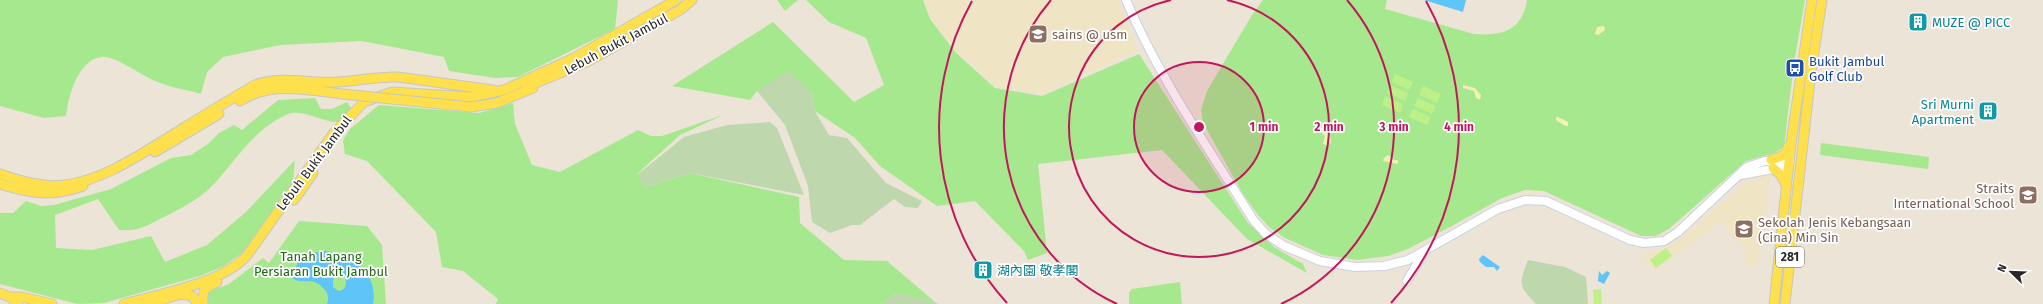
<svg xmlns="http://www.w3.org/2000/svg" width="2043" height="304" viewBox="0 0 2043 304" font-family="'Fira Sans','Noto Sans SC',sans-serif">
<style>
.education{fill:#efe4c4}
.green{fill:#a6e88d}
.sand{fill:#f5efb6}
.cemetery{fill:#bed7ac}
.pitch{fill:#bdf188}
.water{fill:#5fc5f9;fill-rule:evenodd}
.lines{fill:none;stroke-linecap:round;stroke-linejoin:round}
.secondary-casing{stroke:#cccfe2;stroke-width:10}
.primary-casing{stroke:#c7c7c7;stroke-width:11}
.secondary{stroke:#fff;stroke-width:8}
.primary{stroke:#fde04b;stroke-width:9}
.primary-bridge-casing{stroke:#c7c7c7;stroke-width:11;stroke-linecap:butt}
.primary-bridge{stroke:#fde04b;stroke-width:9}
.ring{fill:none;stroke:#c2185b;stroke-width:2}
.labels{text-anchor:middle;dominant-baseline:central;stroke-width:3.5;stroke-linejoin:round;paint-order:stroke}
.shield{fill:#fff;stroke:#686868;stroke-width:1}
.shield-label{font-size:12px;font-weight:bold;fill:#272727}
.culture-label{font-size:13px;fill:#0d838f;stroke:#fff;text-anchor:start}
.education-label{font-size:13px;fill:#785e54;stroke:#fff;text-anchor:start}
.street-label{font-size:13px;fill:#272727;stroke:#fff}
.transit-label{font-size:13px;fill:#164399;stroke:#fff;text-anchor:start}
.park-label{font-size:13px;fill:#1e6913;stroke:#fff}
.centre{fill:#c2185b;stroke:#fff;stroke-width:2}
.ring-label{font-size:12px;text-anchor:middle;font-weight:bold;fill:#c2185b;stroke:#fff;stroke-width:3.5;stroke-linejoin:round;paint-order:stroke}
</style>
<rect width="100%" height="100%" fill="#ece4d7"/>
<path class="education" d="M924 0H1118L1138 50 1042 94 995 86 957 53 931 18Z
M1765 174 1770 176 1757 265 1749 268 1744 255 1745 250 1721 222 1655 270 1640 255 1662 249 1678 241 1746 183Z"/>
<path class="green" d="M0 0H618L615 29 518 77 495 78 449 71 444 57 362 41 280 45 223 57 207 72 201 94C185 89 166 87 151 79 139 74 114 55 101 57 78 60 68 97 66 116L44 118 0 106Z
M777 0H798L785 11Z
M806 0H923L930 19 956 53 995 88 1042 96 1139 54 1248 223 1274 247 1303 264 1307 273 1247 239 1162 150 1038 164 1047 253 1028 260 1024 251 975 201 937 206 880 166 855 138 815 111 811 91H757L750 100 672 86 773 22 854 102 884 85 866 38 829 22Z
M1263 0H1387L1385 9 1474 34C1502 36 1522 31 1527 0H1805L1794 63 1784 147 1774 153 1746 161 1669 229 1656 236H1641L1544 191 1525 190 1502 198 1450 227 1408 249 1388 256 1357 260 1323 255 1285 238 1269 227 1258 215 1243 194 1203 123 1201 110 1207 91 1252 15Z
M315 98 321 109H332L347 102 351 108 339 122C322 123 302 107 286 115 252 130 234 164 209 189 196 201 178 210 162 218 144 227 140 231 119 230L98 199 55 215 56 248 92 250 151 236 165 262 207 245 246 212 295 160 293 182 242 253 224 266 200 276 104 303 77 304 0 284V213H13L26 201 41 206 54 205 111 189 171 158 191 155 208 144 219 133 234 125 242 130 278 100Z
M513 103 515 124 532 165 560 172 638 130 651 136H662L723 115 680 135 637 174 645 187 690 173 799 197 800 223 844 260 887 261 935 302 896 293 881 304H496L498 299 463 271 442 267 436 232 367 161 345 154 343 140 350 129 379 105 479 113Z
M1821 143 1929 157 1928 169 1820 155Z
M299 221 367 226 382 245 386 304H208L206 297 210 291 229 284 263 258 269 263Z
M1180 282 1182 304H1129V293L1132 289Z"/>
<path class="sand" d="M1604 26 1605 30 1598 35 1595 34 1597 27Z
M1463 85 1475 88 1481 95 1480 100 1476 98 1474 91 1463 88Z
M1558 117 1568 122V126H1565L1556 120V117Z
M1320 127 1324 128 1330 135 1331 142 1328 146 1323 144 1325 136 1320 131Z
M1388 155 1394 160H1398V164L1383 161 1384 158Z"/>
<path class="cemetery" d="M788 71 811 91 815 111 829 135 847 138 886 183 922 201 918 208 905 207 894 199 860 225H852L830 233 812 222 808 186 785 125 757 91Z
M770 122 777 128 804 195 690 173 645 187 637 175 684 137 727 125Z
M1528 260 1565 267 1586 277 1588 304H1536C1518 286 1519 283 1528 260Z
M896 293 935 302 938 304H881Z"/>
<path class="pitch" d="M1395 74 1413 82 1409 90 1392 82Z
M1390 85 1408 93 1405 101 1387 93Z
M1423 86 1441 94 1437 103 1419 95Z
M1385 96 1403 104 1400 113 1382 105Z
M1418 98 1436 106 1432 114 1414 106Z
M1413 109 1431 117 1427 125 1409 117Z
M1666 248 1672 256 1656 268 1650 260Z
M1601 289 1602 304H1594L1593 290Z"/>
<path class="water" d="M1424 0H1466L1463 12Z
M325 251C351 255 379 273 373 304H327C329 298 328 293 324 289 312 275 303 286 292 278L299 259 311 253ZM337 274 344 276C348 282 346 291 338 291L333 287V280Z
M1483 255 1500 267 1497 271 1494 267H1486L1480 262 1479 259Z
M1599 271 1602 275 1607 271 1610 273 1604 284 1598 281Z"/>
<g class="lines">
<defs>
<path id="secondary" d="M1126 0C1159 78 1209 149 1254 221L1266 234 1284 246 1320 261 1355 267 1384 266 1408 260 1498 209 1525 200 1546 201 1630 240 1644 243 1664 241 1678 232 1747 167 1765 161 1790 160
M1741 175 1789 166
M1407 281 1422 255"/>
<path id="primary" d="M526 87 587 62 680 10 692 0
M240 101C271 81 308 90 342 94
M471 107 497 103 533 88
M155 152 219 114
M1771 160 1784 155 1790 144
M1773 168 1781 175 1787 187
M0 174C21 181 43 188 65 185 103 180 138 156 169 137 198 119 226 102 255 85 281 75 309 84 337 82 358 81 378 76 398 77L493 90
M0 184C32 194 52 197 83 186
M294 200 313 173
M0 293 10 297 18 304
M180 294 192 296 198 304
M10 297H22L52 304
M124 304C159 294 225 283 248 254L333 134 364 102 392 92 471 97 504 90 574 58 676 0
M148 304 181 294
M203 304C203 289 203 289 217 282
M1774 304 1791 143 1812 0
M1785 304 1811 72 1822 0"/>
</defs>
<use href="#secondary" class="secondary-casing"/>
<use href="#primary" class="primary-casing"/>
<use href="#secondary" class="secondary"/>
<use href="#primary" class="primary"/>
<defs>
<path id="primary-bridge" d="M342 94 471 107"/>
</defs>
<use href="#primary-bridge" class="primary-bridge-casing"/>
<use href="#primary-bridge" class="primary-bridge"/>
</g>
<circle cx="1199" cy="127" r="65" fill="#c2185b" fill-opacity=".12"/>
<g class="ring">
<circle cx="1199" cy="127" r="65"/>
<path d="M1227 0A130 130 0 1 1 1171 0"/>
<path d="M1117 304A195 195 0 0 1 1051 0M1347 0A195 195 0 0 1 1281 304"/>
<path d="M1007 303A260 260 0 0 1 972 1M1426 1A260 260 0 0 1 1391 303"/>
</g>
<defs>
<symbol id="building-square" viewBox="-11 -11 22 22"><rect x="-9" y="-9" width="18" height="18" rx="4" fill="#0f9aa8" stroke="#fff"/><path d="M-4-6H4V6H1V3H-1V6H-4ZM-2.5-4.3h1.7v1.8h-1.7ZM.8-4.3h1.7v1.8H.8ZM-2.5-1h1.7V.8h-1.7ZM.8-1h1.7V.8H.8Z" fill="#fff"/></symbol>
<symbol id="university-square" viewBox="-11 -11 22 22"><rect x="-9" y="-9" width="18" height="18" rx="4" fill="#8d6e63" stroke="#fff"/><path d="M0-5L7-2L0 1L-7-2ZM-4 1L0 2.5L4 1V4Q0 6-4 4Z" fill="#fff"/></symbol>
<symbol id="bus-square" viewBox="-11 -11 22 22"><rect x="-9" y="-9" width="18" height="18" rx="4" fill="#1a4fb4" stroke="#fff"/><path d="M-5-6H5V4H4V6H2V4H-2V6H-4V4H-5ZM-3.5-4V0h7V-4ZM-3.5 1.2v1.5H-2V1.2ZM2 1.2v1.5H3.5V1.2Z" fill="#fff"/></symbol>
<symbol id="school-square" viewBox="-11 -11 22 22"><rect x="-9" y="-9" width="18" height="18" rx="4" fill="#8d6e63" stroke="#fff"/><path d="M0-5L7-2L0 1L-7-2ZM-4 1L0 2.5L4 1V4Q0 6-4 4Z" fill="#fff"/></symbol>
</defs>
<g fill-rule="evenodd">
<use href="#building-square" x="1907" y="11" width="22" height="22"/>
<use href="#university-square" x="1027" y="23" width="22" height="22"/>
<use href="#bus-square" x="1784" y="57" width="22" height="22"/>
<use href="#building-square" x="1977" y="100" width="22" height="22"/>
<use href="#school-square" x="2017" y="184" width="22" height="22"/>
<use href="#school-square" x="1733" y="218" width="22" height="22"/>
<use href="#building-square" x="972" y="259" width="22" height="22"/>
</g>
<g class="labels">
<rect class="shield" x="1776" y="247" width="28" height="20" rx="3"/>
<g class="shield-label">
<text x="1790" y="257">281</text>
</g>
<g class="culture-label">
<text x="1932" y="22">MUZE @ PICC</text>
<text x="1974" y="104" text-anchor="end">Sri Murni<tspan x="1974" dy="15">Apartment</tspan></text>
<text x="997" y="270">湖內園 敬孝閣</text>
</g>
<g class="education-label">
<text x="1052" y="34">sains @ usm</text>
<text x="2014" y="188" text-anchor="end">Straits<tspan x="2014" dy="15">International School</tspan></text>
<text x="1758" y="222">Sekolah Jenis Kebangsaan<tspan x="1758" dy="15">(Cina) Min Sin</tspan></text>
</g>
<g class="street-label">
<text transform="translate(616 44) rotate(-28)">Lebuh Bukit Jambul</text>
<text transform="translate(314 163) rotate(-53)">Lebuh Bukit Jambul</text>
</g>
<g class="transit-label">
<text x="1809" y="61">Bukit Jambul<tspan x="1809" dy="15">Golf Club</tspan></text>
</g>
<g class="park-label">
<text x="321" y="256">Tanah Lapang<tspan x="321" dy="15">Persiaran Bukit Jambul</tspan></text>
</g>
</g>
<circle cx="1199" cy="127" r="6" class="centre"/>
<g class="ring-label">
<text x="1264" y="131">1 min</text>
<text x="1329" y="131">2 min</text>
<text x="1394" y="131">3 min</text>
<text x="1459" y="131">4 min</text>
</g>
<g transform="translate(2011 272) rotate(293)" stroke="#ffffff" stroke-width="3" paint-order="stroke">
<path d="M0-3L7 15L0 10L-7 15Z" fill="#272727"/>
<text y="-6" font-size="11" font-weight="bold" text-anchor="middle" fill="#272727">N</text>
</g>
</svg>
